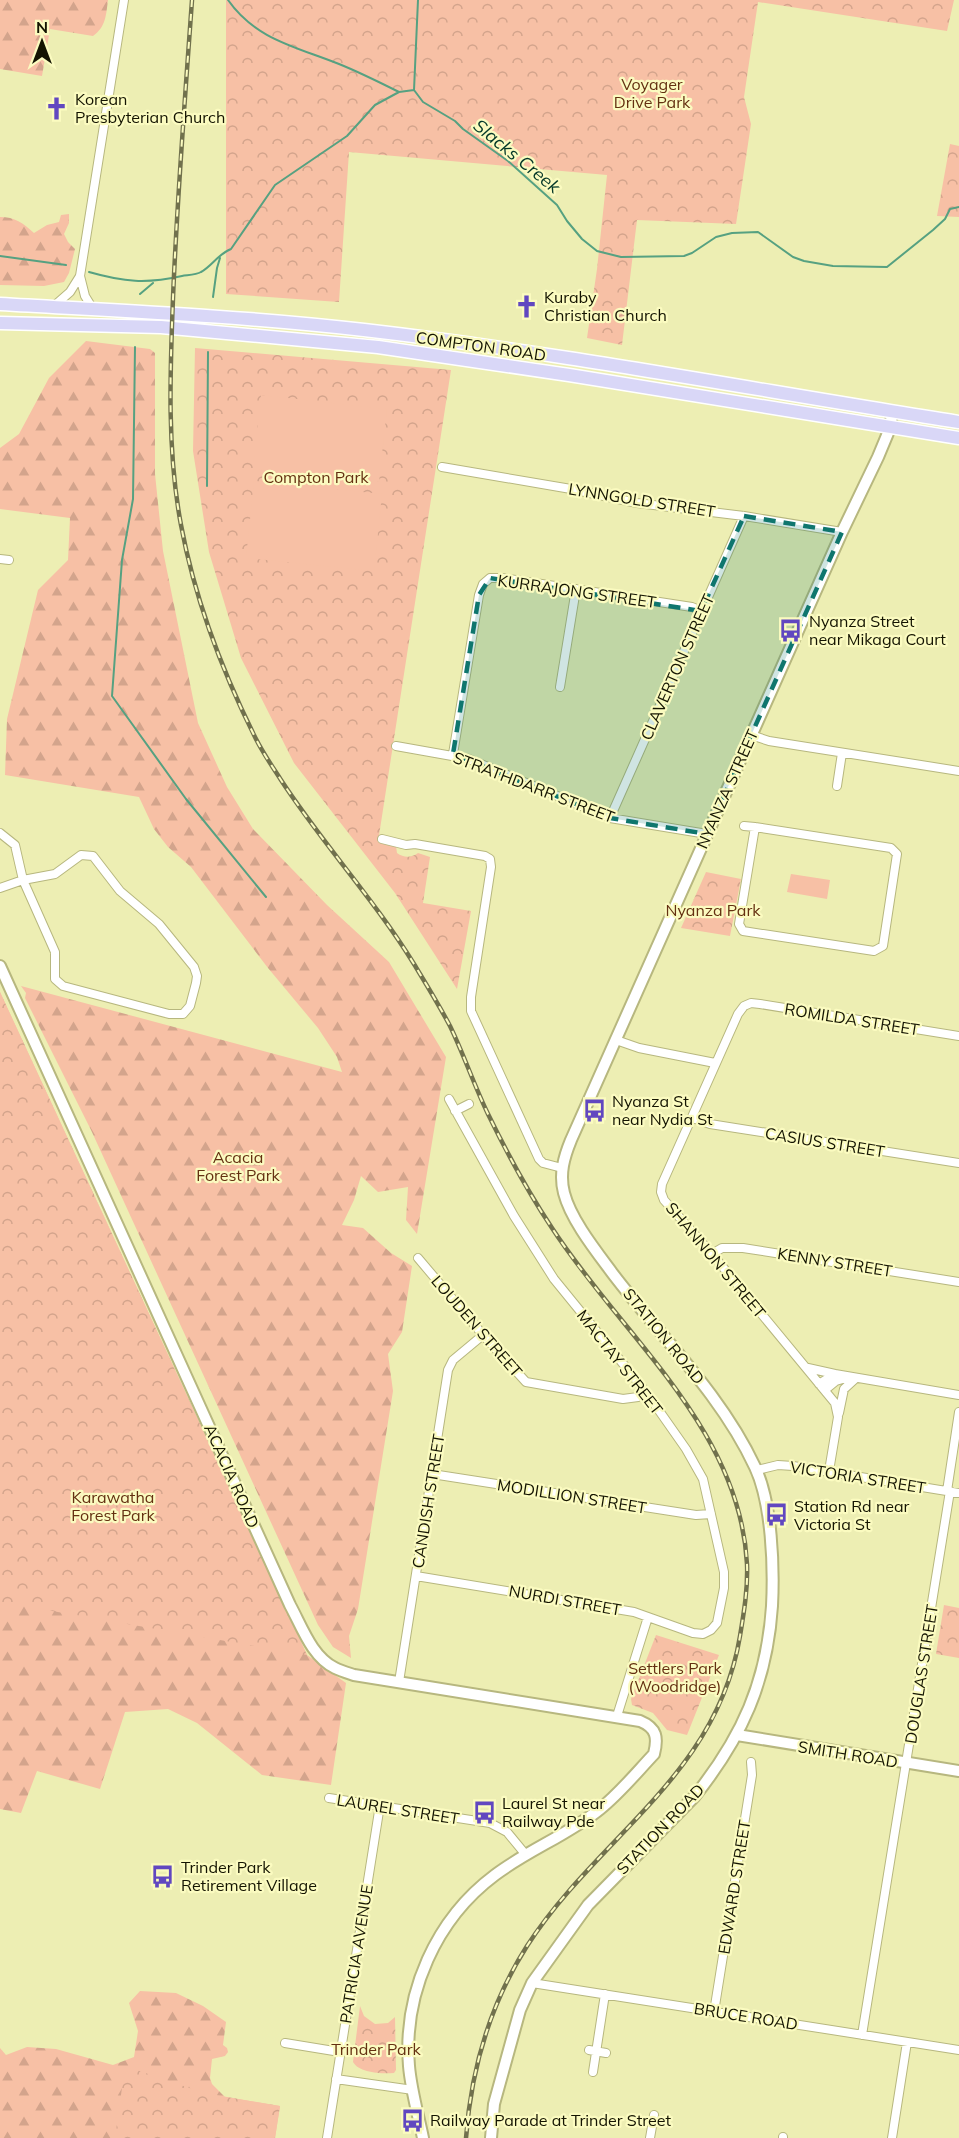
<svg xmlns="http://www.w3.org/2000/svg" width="959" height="2138" viewBox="0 0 959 2138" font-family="Mulish,sans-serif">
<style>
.forest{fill:url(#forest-firs)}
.park{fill:url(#park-crowns)}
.garden{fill:#f7c0a5}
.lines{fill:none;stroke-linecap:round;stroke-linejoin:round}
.stream{stroke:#56a181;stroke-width:2}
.street-casing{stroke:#b7b77f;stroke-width:10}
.secondary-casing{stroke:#b7b77f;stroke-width:14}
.primary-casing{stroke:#fff;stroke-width:15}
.street{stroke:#fff;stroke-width:8}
.secondary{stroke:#fff;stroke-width:10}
.primary{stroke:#d9d7f7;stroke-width:12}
.rail-casing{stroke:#71714d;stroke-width:4.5}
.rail{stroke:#fbfbc0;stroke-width:2;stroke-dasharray:7;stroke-linecap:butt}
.marked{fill:#0f766e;fill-opacity:0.2;stroke:#0f766e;stroke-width:4.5;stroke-dasharray:12 8;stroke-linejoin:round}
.labels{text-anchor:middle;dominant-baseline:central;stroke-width:4.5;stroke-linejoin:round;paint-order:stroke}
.park-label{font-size:16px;fill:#643011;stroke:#fbfbc0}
.poi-label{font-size:16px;fill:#141401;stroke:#fbfbc0;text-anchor:start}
.street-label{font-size:16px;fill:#141401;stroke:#fbfbc0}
.water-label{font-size:18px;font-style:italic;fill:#053829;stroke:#fbfbc0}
</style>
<defs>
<pattern id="forest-firs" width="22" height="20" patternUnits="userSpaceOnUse" patternTransform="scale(1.5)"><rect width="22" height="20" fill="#f7c0a5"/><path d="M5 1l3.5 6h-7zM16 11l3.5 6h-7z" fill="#d3a48c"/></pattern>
<pattern id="park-crowns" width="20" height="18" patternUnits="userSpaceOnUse" patternTransform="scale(1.5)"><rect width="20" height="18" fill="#f7c0a5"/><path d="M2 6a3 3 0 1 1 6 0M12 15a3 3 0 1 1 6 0" fill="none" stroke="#d3a48c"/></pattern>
</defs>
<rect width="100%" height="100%" fill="#edeeb3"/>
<path class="forest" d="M0 0H108C106 15 106 27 93 36L50 29 42 76 0 69Z
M69 214V223L64 234 68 242 75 249 69 273 64 282 44 286 0 285V217C15 217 23 223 34 233L47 225 59 222 61 215Z
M86 341 150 349 155 353V474L163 551 198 723 227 787 253 829 327 905 389 962 446 1057 417 1234 406 1220 408 1187 378 1192 361 1176 354 1200 342 1225 363 1228 391 1253 412 1266 402 1332 388 1354 393 1391 358 1609 349 1636 351 1658 333 1647 318 1625 91 1130 25 998 26 993 21 986 342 1072 337 1057 318 1028 268 968 191 867 168 847 154 829 139 797 5 775 7 719 38 590 68 560 70 518 0 509V448L19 434 49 378Z
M0 992 307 1655 346 1683 331 1785 262 1775 197 1723 168 1709 125 1712 100 1789 37 1771 21 1813 0 1809Z
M140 1991 176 1993 203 2006 226 2022 223 2045 227 2048 228 2052 225 2056 212 2059 210 2078 212 2084 225 2097 280 2106 275 2138H0V2048L6 2055 27 2047 56 2049 113 2065 134 2057 138 2031 129 2003Z"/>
<path class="park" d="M226 0H954L947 31 758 2 744 97 751 124 736 224 637 220 622 345 587 338 597 269 607 175 349 152 339 302 226 294Z
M950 144 959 146V217L937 216Z
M195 348 451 370 378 842 396 846 397 853C404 858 411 858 418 853L430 857 423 903 471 911 457 989 395 893 294 763 241 658 209 552 193 451Z
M706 872 741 879 730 936 681 928Z
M0 992 307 1655 0 1602Z
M944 1605 959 1608V1658L936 1654Z
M656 1635 719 1655 687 1735 667 1730 653 1713 632 1705 631 1699Z
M360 2006 364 2016 375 2024 388 2023 395 2017 396 2070 394 2073C382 2074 359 2073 353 2062Z
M125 2066 204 2093 280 2106 275 2138H115Z"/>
<path class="garden" d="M261 395 387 409 379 482 253 469Z
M254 481 382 494 374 571 246 558Z
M791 874 830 880 827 899 787 892Z
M664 1684 683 1693 677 1705 658 1696Z"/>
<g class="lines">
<path class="stream" d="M228 0C256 40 297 47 339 64 359 72 379 82 399 92
M414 90 418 0
M0 256 66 265
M89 272C124 282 146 284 182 276 188 275 196 275 201 272 212 266 218 254 231 249L275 185 347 136 375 105 399 92 414 90 423 102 455 121 463 129 508 161 557 205 567 221 582 239 597 251 621 257 684 256 692 253 716 237 732 233 758 232 793 257 804 261 833 266 887 267 933 230 945 219 950 209 959 207
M140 294 153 283
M213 297 217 268 220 258
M135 347 133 499 122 560 112 696 186 799 266 897
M207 486 208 352"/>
<defs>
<path id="street" d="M80 276 85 296 93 309
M54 306 70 292 80 276 124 0
M442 467 571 489 637 503 744 516 842 532
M0 559 9 560
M560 687 576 589
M751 735 769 741 959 771
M396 746 469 759 610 818 707 834
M453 754 479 595 483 584 490 578H502L692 607 701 611
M837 786 842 753
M610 818 744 516
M744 826 755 827 891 848 897 854 883 946 874 951 743 931 739 924 755 827
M0 833 15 845 23 880 55 952V979L63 986 169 1014H183L190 1006 196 983 197 976 194 967 159 924 120 891 93 856 81 855 55 874 23 880 0 888
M382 839 406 845 415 844 485 856 490 859 491 867 471 997V1011L539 1159 543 1163 562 1168
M616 1040 639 1048 715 1063
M455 1111 469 1104
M693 1118 710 1124 959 1163
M712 1254 722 1248H743L959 1282
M418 1258 483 1335 526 1382 623 1399 638 1397 646 1392
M808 1368 835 1374
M819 1384 835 1374 959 1395
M825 1390 836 1381 846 1378
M839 1413 844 1389 856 1378
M757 1470 778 1465 793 1466 959 1493
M829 1471 838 1417 835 1403 712 1254 664 1200 661 1192 662 1184 738 1014 744 1006 751 1003 760 1004 959 1036
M432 1474 696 1515 711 1514
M947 1491 959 1412
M416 1576 634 1612 693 1633 703 1634 711 1630 717 1623 724 1588V1572L703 1479 686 1449 646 1392 554 1279 514 1216 449 1099
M399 1682 448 1370 453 1360 483 1335
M617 1716 648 1617
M329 1798 490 1823 507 1832 526 1855
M532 1983 959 2050
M714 2012 752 1775 751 1762
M862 2035 950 1491
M285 2043 340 2052
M589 2050 606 2053
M593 2072 605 1994
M336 2079 413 2090
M327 2138 380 1805
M650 2138 654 2115
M783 2138V2137
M892 2138 907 2042"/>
<path id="secondary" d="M0 966 290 1605C302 1627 312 1657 335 1668 341 1671 348 1673 354 1675L640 1721C657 1728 658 1738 654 1754 637 1772 620 1793 600 1809 568 1835 528 1850 495 1875 436 1919 403 1993 409 2066 411 2090 418 2114 423 2138
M737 1735 959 1771
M491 2138 494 2104 520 2010 532 1983 588 1905 695 1796C742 1737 767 1682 772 1606 774 1567 772 1503 755 1467 721 1394 661 1337 613 1274 596 1251 571 1220 564 1193 559 1174 564 1157 571 1140L842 532 878 457 888 433 893 412"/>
<path id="primary" d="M0 304C121 311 243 316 364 330 563 353 761 391 959 422
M0 323 161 327 378 347 569 375 959 438"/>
</defs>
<use href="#street" class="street-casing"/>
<use href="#secondary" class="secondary-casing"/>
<use href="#primary" class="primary-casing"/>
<use href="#street" class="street"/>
<use href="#secondary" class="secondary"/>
<use href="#primary" class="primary"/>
<defs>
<path id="rail" d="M192 0C185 99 177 199 173 298 170 374 167 451 181 525 195 600 222 671 256 739 263 753 272 766 281 780 322 843 374 899 414 964 426 984 439 1005 450 1026 464 1055 474 1085 488 1114 507 1153 528 1192 552 1228 622 1336 740 1428 747 1564 748 1588 744 1612 740 1636 717 1776 598 1836 527 1946 490 2004 471 2070 466 2138"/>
</defs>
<use href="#rail" class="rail-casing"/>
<use href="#rail" class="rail"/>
</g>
<path class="marked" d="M744 516 842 532 707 834 610 818 453 754 479 595 490 578 701 611Z"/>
<defs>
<symbol id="church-bare" viewBox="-9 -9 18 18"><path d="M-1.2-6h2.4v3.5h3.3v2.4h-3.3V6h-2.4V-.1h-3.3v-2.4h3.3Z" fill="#6147c0" stroke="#fbfbc0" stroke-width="2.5" paint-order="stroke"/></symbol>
<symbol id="bus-bare" viewBox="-9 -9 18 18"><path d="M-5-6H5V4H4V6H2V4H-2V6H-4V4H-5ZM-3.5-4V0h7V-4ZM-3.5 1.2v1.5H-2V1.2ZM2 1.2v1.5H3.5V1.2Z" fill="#6147c0" stroke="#fbfbc0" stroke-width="2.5" paint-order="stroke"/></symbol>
</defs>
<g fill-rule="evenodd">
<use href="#church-bare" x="40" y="92" width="33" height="33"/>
<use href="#church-bare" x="510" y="290" width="33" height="33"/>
<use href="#bus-bare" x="774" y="614" width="33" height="33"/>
<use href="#bus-bare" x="578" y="1094" width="33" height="33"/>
<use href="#bus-bare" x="760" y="1498" width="33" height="33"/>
<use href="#bus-bare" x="468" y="1796" width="33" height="33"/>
<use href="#bus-bare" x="146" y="1860" width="33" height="33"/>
<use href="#bus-bare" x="396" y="2104" width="33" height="33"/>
</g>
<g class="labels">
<g class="park-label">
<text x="652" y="84">Voyager<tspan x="652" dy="18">Drive Park</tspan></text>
<text x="316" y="477">Compton Park</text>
<text x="713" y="910">Nyanza Park</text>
<text x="238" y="1157">Acacia<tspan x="238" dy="18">Forest Park</tspan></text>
<text x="113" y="1497">Karawatha<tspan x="113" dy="18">Forest Park</tspan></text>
<text x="675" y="1668">Settlers Park<tspan x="675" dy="18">(Woodridge)</tspan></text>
<text x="376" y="2049">Trinder Park</text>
</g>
<g class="poi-label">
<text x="75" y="99">Korean<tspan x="75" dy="18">Presbyterian Church</tspan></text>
<text x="544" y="297">Kuraby<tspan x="544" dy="18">Christian Church</tspan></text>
<text x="809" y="621">Nyanza Street<tspan x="809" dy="18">near Mikaga Court</tspan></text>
<text x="612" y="1101">Nyanza St<tspan x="612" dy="18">near Nydia St</tspan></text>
<text x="794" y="1506">Station Rd near<tspan x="794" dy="18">Victoria St</tspan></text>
<text x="502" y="1803">Laurel St near<tspan x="502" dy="18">Railway Pde</tspan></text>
<text x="181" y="1867">Trinder Park<tspan x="181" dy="18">Retirement Village</tspan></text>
<text x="430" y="2120">Railway Parade at Trinder Street</text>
</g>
<g class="street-label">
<text transform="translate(481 346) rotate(8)">COMPTON ROAD</text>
<text transform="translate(642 500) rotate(9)">LYNNGOLD STREET</text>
<text transform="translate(577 591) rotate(8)">KURRAJONG STREET</text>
<text transform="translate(677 667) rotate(-66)">CLAVERTON STREET</text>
<text transform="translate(534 787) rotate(21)">STRATHDARR STREET</text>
<text transform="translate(727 789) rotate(-66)">NYANZA STREET</text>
<text transform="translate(852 1019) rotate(9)">ROMILDA STREET</text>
<text transform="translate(825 1142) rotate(9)">CASIUS STREET</text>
<text transform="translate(716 1260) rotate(50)">SHANNON STREET</text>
<text transform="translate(835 1262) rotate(9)">KENNY STREET</text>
<text transform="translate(477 1326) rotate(49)">LOUDEN STREET</text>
<text transform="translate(664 1336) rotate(51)">STATION ROAD</text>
<text transform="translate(620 1362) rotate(52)">MACTAY STREET</text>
<text transform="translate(232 1476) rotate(66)">ACACIA ROAD</text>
<text transform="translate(858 1477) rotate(9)">VICTORIA STREET</text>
<text transform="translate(572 1496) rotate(9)">MODILLION STREET</text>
<text transform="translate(428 1501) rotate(-81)">CANDISH STREET</text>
<text transform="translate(565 1600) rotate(10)">NURDI STREET</text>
<text transform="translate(921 1674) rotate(-81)">DOUGLAS STREET</text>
<text transform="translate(848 1754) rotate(9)">SMITH ROAD</text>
<text transform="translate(398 1809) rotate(9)">LAUREL STREET</text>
<text transform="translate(660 1829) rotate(-46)">STATION ROAD</text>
<text transform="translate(734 1887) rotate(-81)">EDWARD STREET</text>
<text transform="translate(356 1954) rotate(-81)">PATRICIA AVENUE</text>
<text transform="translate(746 2016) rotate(9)">BRUCE ROAD</text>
</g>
<g class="water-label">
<text transform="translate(517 156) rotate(39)">Slacks Creek</text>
</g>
</g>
<g transform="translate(42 42)" stroke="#fbfbc0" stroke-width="4.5" paint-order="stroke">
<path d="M0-4.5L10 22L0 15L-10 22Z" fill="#141401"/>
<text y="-9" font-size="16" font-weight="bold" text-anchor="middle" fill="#141401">N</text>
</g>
</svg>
